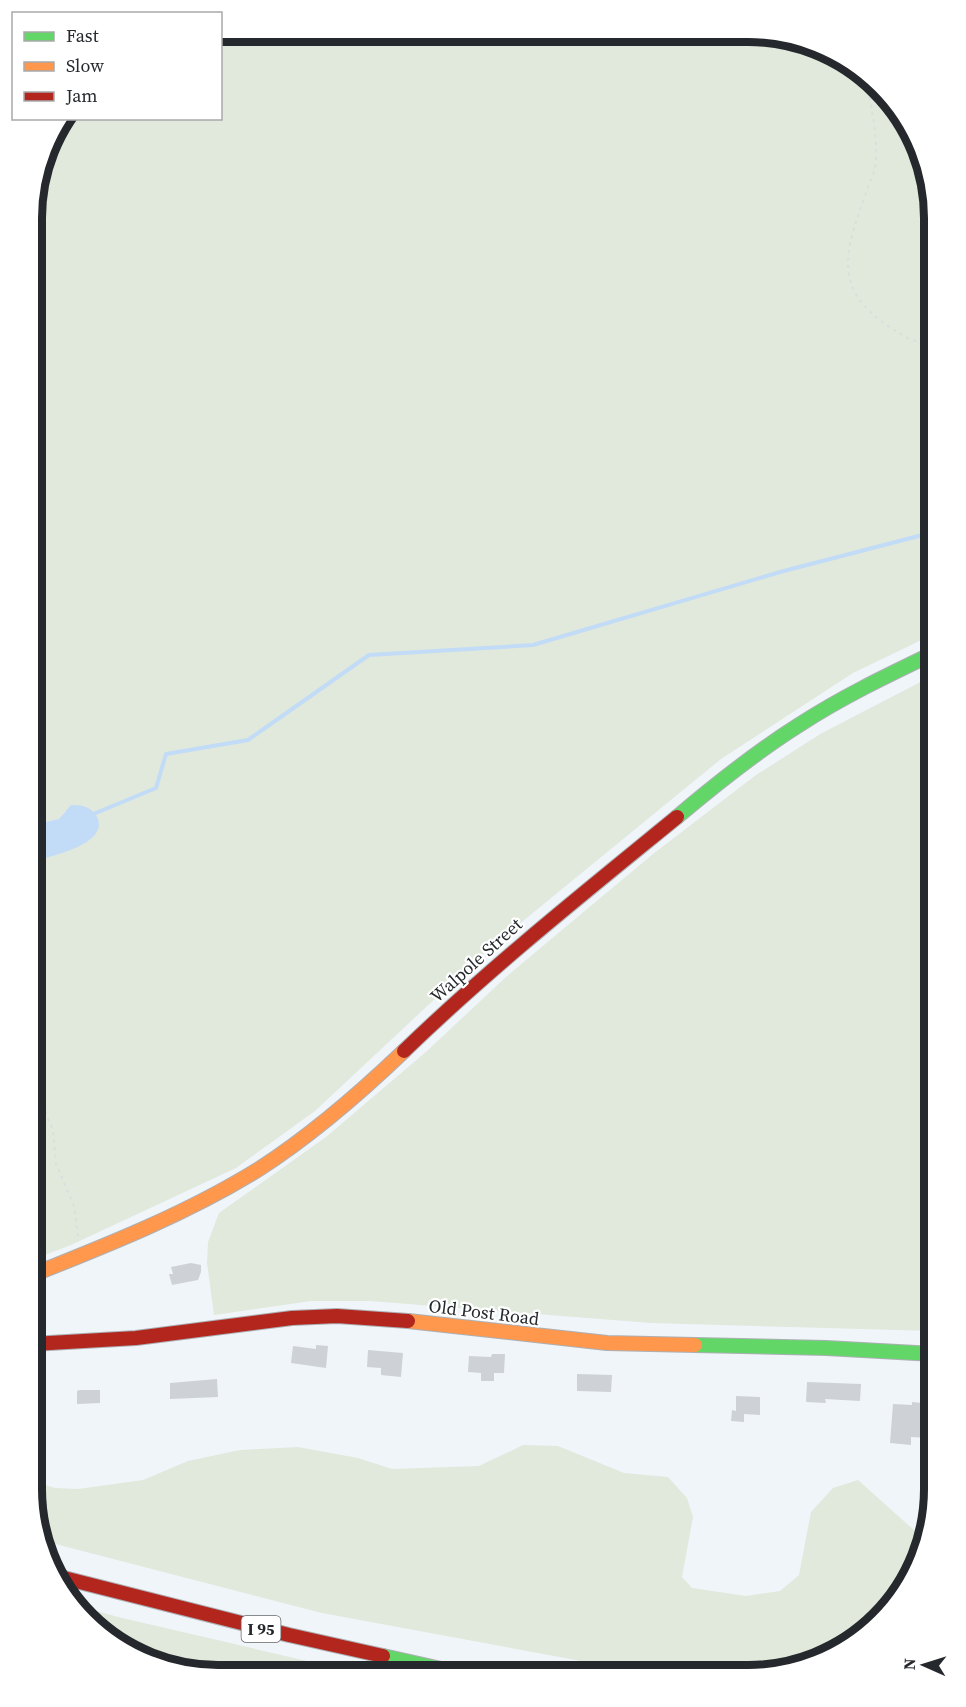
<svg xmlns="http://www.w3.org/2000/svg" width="966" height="1707" viewBox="0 0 966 1707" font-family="'Source Serif 4',serif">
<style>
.green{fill:#e0e9dc}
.water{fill:#c2dbf6}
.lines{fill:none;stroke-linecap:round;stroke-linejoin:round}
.stream{stroke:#c2dbf6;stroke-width:4}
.building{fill:#ced2d6}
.fast-casing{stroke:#acb0b4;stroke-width:16}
.slow-casing{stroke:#acb0b4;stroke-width:16}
.jam-casing{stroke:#acb0b4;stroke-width:16}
.path{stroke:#dcddde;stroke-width:2;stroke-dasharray:3 4.5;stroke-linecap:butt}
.fast{stroke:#63d668;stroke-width:14}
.slow{stroke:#ff974d;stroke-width:14}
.jam{stroke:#b3261e;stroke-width:14}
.labels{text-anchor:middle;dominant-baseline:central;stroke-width:4.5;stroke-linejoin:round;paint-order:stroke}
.shield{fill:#fff;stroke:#66686b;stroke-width:1.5}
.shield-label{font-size:16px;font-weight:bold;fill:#25282c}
.street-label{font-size:18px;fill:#25282c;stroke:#fff}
.rim{fill:none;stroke:#25282c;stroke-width:8}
</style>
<rect width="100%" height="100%" fill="#f0f5fa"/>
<path class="green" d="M221 32 784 35 871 78 924 158 934 218V634L853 673 721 759 485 952 315 1111 236 1168 71 1245 32 1260V862L60 853 65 811 60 819 32 825 33 194 51 135 64 119 220 118Z
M934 675V1331L651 1323 370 1301H311L214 1315 207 1263 208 1242 219 1213 326 1137 427 1051 506 977 550 940 653 854 756 775 822 733Z
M523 1445 558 1446 624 1473 668 1477 687 1498 693 1517 682 1577 692 1588 746 1596 780 1591 799 1575 811 1512 833 1488 858 1480 925 1540 920 1560 896 1603 861 1637 808 1665 748 1675H657L322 1613 40 1540 32 1489V1481L55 1488 78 1489 143 1480 188 1461 240 1450 298 1447 358 1458 392 1469 479 1466Z
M72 1604 118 1617 363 1674H194L104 1637Z"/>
<path class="water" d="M71 805C81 805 90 806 96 815 113 844 50 856 32 862V825L59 819Z"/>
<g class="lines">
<path class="stream" d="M91 815 156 788 166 754 248 740 369 655 533 645 780 572 934 532"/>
</g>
<path class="building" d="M191 1263 201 1265V1272L198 1280 172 1285 169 1274H173L171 1267Z
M316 1345 328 1346 326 1368 291 1363 293 1346 316 1349Z
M368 1350 403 1353 401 1377 381 1375V1368L367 1367Z
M492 1354H505L504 1373H494V1381H481V1373L468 1372 469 1356 491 1357Z
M577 1374 612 1375 611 1392 577 1391Z
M217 1379 218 1397 170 1399V1383Z
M807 1382 861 1384 860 1401 825 1399 826 1403 806 1402Z
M80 1390H100V1403L77 1404V1391Z
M736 1396 760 1397V1415L744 1414V1422L731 1421 732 1410 736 1411Z
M912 1402 933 1404 934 1434 931 1433 930 1438 911 1437V1445L890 1443 893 1404 912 1405Z"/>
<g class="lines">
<defs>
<path id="fast" d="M677 817C716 784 756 752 799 725 842 697 888 675 934 653
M695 1345 826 1348 934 1354
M383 1656 468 1675"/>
<path id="slow" d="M32 1275C110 1244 188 1213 259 1169 312 1135 359 1094 404 1051
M408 1321 607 1343 695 1345"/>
<path id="jam" d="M404 1051C491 967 584 893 677 817
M32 1344 136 1338 292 1318 337 1316 408 1321
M56 1576 289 1635 383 1656"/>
</defs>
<use href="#fast" class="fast-casing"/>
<use href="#slow" class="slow-casing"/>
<use href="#jam" class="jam-casing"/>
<path class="path" d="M866 75C870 101 878 137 876 162 875 173 869 183 866 193 848 244 831 284 881 321 898 333 913 343 934 346
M32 998 36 982 32 961
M32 1000 39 1027 40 1075 46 1114 53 1130 56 1164 74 1206 78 1237"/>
<use href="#fast" class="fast"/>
<use href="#slow" class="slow"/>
<use href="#jam" class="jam"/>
</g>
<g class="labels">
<rect class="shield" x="241.5" y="1616" width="39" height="26" rx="4.5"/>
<g class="shield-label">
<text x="261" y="1629">I 95</text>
</g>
<g class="street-label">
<text transform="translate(476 960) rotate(-42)">Walpole Street</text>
<text transform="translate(484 1312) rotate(7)">Old Post Road</text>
</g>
</g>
<path d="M0 0H966V1707H0ZM218 42H748A176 176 0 0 1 924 218V1489A176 176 0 0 1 748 1665H218A176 176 0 0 1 42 1489V218A176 176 0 0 1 218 42Z" fill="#fff" fill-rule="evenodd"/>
<path class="rim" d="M218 42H748A176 176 0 0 1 924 218V1489A176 176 0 0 1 748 1665H218A176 176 0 0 1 42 1489V218A176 176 0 0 1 218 42Z"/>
<rect x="12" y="12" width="210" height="108" fill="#ffffff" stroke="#a8a9ab" stroke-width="1.5"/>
<rect x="24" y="32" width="30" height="9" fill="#63d668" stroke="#a8a9ab" stroke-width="1.5"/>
<text x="66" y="42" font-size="18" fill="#25282c">Fast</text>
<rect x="24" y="62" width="30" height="9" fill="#ff974d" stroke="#a8a9ab" stroke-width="1.5"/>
<text x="66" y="72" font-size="18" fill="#25282c">Slow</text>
<rect x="24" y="92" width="30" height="9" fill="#b3261e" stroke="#a8a9ab" stroke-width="1.5"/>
<text x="66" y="102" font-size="18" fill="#25282c">Jam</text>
<g transform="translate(924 1665) rotate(273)" stroke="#ffffff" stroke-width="4.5" paint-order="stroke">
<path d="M0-4.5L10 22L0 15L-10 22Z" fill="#25282c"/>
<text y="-9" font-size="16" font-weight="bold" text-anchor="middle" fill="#25282c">N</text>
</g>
</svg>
